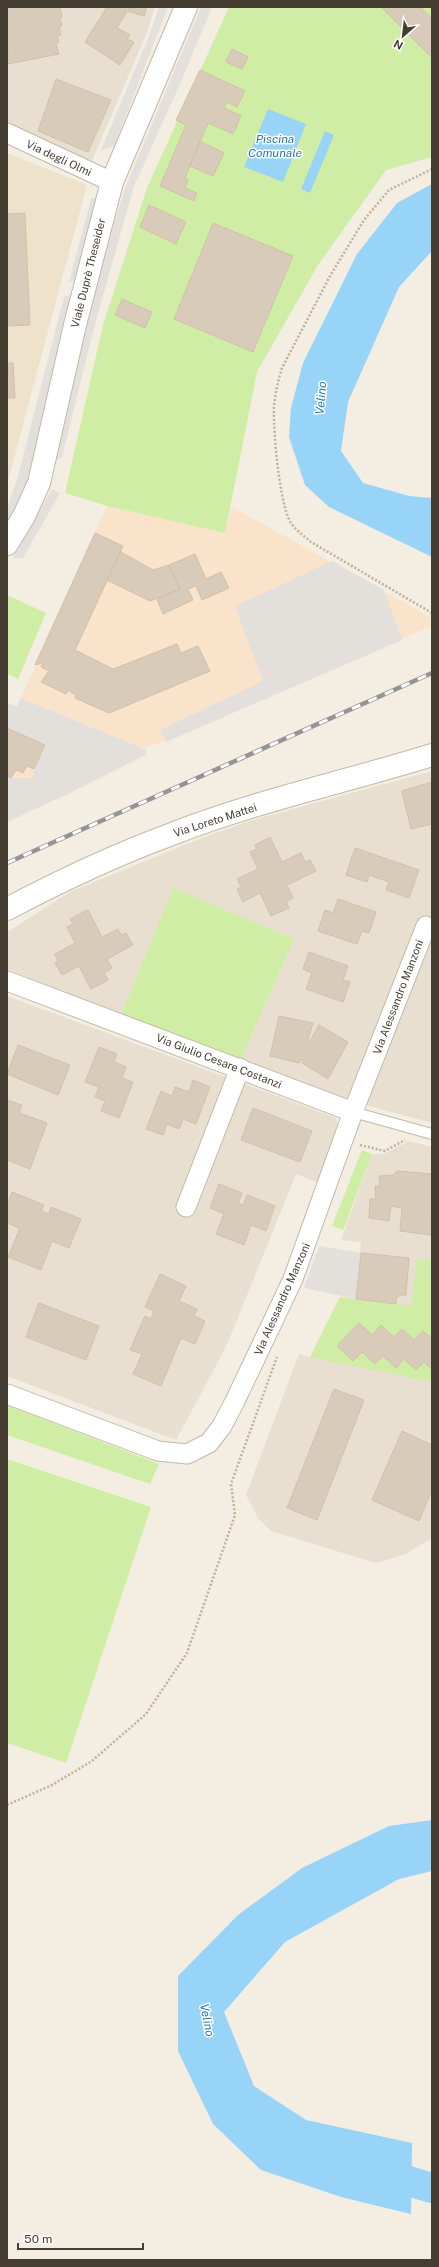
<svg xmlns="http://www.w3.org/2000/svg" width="439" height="2267" viewBox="0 0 439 2267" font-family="'Public Sans',sans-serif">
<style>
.residential{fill:#e8dfd0}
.commercial{fill:#f9e3ca}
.education{fill:#eee3ca}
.green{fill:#d0eda6}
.parking{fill:#e3e0dc}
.water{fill:#97d4f8}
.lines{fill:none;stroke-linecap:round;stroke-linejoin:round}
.river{stroke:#97d4f8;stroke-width:30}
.building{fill:#d9cbb9;stroke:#d2c0a9}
.service-casing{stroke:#c2b8a7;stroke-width:12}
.minor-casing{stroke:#c2b8a7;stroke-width:21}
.tertiary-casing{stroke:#c2b8a7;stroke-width:24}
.path{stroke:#c3b094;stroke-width:2.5;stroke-dasharray:2 2;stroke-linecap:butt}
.service{stroke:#fff;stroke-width:10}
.minor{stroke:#fff;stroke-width:19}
.tertiary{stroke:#fff;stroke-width:22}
.rail-casing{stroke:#949494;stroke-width:4.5}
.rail{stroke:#fff;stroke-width:3;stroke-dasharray:9;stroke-linecap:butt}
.labels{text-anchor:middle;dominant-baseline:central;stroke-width:3;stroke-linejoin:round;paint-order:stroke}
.street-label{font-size:11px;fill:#453d32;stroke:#fff}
.water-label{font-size:12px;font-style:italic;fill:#1f7ab3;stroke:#fff}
</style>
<rect width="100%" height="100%" fill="#f3ede2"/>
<path class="residential" d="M7 7H155L146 35 91 163 7 123Z
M432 771V1123L340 1098 241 1059 294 939 173 889 121 1015 7 969V932L70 892 189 843 249 821Z
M7 996 336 1118 338 1127 317 1182 296 1174 226 1347 176 1440 7 1376Z
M409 1141 432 1147V1538L406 1554 376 1563 271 1531 258 1518 246 1495 299 1354 310 1357 340 1297 356 1299 361 1242 341 1240 372 1154H384Z"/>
<path class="commercial" d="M107 506 225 533 232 507 432 618V626L144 749 147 754 68 794 7 822V703L17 707Z"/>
<path class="education" d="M7 153 87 185 8 481H7Z"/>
<path class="green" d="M229 7H432V157L386 170 318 265 257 372 225 533 107 506 65 493 103 325 147 188Z
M9 596 46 613 18 679 7 674V599Z
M173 888 294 939 241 1059 121 1015Z
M362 1150 372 1154 343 1230 332 1226Z
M417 1259 432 1260V1382L310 1357 340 1297 411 1306Z
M7 1405 159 1464 150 1484 7 1435Z
M7 1459 151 1507 66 1763 7 1743Z"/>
<path class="parking" d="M159 7H168L114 146 101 150 149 36Z
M201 7H212L181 82 134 186 94 328 62 457 51 463 111 231 126 186Z
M102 195 81 279 69 282 91 199Z
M76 293 29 480 7 527V507L17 480 64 297Z
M52 489 60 493 23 558H13Z
M332 561 384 590 402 640 166 742 160 730 263 681 235 606Z
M20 698 144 749 147 754 68 794 7 822V776L11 778H34V769L45 745 7 728V703L17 707Z
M319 1246 361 1253 356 1299 304 1288Z"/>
<path class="water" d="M268 109 306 124 283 182 244 167Z
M325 131 334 135 310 193 301 189Z
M432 184V251L399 287 348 402 341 451 363 483 409 496 432 498V557L329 507 305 485 289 437 291 408 303 363 357 254 397 203Z
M432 1820V1871L399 1879 285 1942 224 2012 254 2086 306 2120 412 2143 411 2214 341 2197 261 2170 213 2124 178 2051V1976L238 1915 302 1868 389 1826Z"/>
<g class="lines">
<path class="river" d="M371 2170 432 2188"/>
</g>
<path class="building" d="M7 7H60L62 18 60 19 62 26 59 27 61 35 57 36 59 42 56 44 59 54 8 64Z
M107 7H147L144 16 127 11 117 28 130 35 127 39 134 42 120 65 85 42Z
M381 7H420L432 19V58Z
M232 49 248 57 242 69 226 62Z
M200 70 245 91 237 107 227 102 224 108 241 116 233 134 208 123 185 178 188 180 185 188 197 193 194 201 160 186 186 125 176 120Z
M56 79 111 100 88 152 38 131Z
M200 141 224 153 213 176 190 166Z
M149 205 186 222 176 244 140 227Z
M25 213 30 325 7 326V214Z
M213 223 293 256 253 352 174 319Z
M122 299 152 312 145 328 115 315Z
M7 363H13L15 398H7Z
M95 533 123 546 75 650 113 669 177 644 181 653 198 646 210 671 109 713 75 698 76 695 68 690 66 694 41 682 49 671 41 667 43 663 35 665Z
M121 552 153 570 169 565 180 589 150 601 107 580Z
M195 554 206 579 221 572 229 588 202 600 196 586 188 589 193 600 163 614 157 599 180 589 169 565Z
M7 728 45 745 34 769 27 766 23 773 16 770 11 778 7 776Z
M432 782V824L411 829 402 791Z
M270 837 282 862 301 853 305 862 310 860 316 871 287 885 293 898 286 902 289 908 271 916 260 893 243 902 237 889 241 887 237 879 258 869 250 852 257 849 255 845Z
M355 848 419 870 409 898 386 890 389 882 369 875 367 882 346 875Z
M338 899 376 912 369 933 362 931 357 944 318 931 325 910 333 913Z
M88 910 102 937 118 929 121 935 126 933 133 945 107 959 112 968 104 973 108 980 91 989 79 966 62 975 55 963 58 961 55 954 75 943 67 927 73 924 70 919Z
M309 952 348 966 343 980 350 982 343 1002 306 989 312 973 303 969Z
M279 1016 313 1023 307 1043H309L319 1025 348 1042 328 1079 302 1063 303 1060 301 1059 299 1063 270 1056Z
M18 1045 70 1065 58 1095 7 1074Z
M99 1047 117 1054 114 1062 126 1067 122 1078 133 1082 119 1118 101 1111 105 1101 95 1097 99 1087 85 1082Z
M193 1080 210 1087 196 1124 183 1119 179 1129 167 1124 163 1135 146 1129 161 1091 172 1096 175 1087 189 1092Z
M7 1100 22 1105 19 1113 47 1123 30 1169 7 1160Z
M253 1108 312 1131 300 1162 241 1140Z
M397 1171 432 1174 431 1235 400 1231 402 1208 391 1206 389 1221 369 1218 370 1199H376L375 1186H380L379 1176 393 1175Z
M219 1184 242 1193 238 1204 243 1205 247 1195 275 1206 266 1231 251 1225 244 1245 216 1234 224 1214 210 1208Z
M12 1192 44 1205 41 1211 49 1214 51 1207 81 1219 69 1248 52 1241 41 1270 8 1257 20 1228 7 1223V1205Z
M361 1253 409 1258 406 1295H401L396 1298V1304L356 1299Z
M160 1274 186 1286 179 1301 197 1309 194 1316 205 1321 195 1344 181 1338 161 1386 133 1374 142 1354 130 1350 145 1316 151 1319 154 1311 145 1307Z
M39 1303 99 1326 86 1360 26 1337Z
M359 1323 372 1335 381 1325 394 1337 402 1329 414 1340 423 1331 432 1339V1370L424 1362 416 1370 404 1359 396 1368 383 1356 375 1364 362 1352 353 1361 337 1346Z
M334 1389 364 1400 317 1520 287 1508Z
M402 1431 432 1445V1490L419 1521 372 1500Z"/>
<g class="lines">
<defs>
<path id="service" d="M353 1112 432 1134"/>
<path id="minor" d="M7 133 112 182
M7 981 353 1112
M186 1207 240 1068
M7 1394 158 1451 187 1454 209 1443 222 1426 235 1401 293 1279 353 1112 426 926"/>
<path id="tertiary" d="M7 544 24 516 39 483 75 325 112 182 186 7
M7 909C60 881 115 855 172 834 256 801 345 782 432 755"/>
</defs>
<use href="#service" class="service-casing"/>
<use href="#minor" class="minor-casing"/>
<use href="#tertiary" class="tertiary-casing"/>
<path class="path" d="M432 169 389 190 364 220 330 276 282 368C278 381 275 394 274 407 273 432 279 494 288 517 292 528 302 534 311 542L432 613
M360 1145 385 1151 405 1140
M7 1805 52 1785 92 1761 146 1714 187 1653 235 1515 231 1484 277 1357"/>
<use href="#service" class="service"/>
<use href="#minor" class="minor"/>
<use href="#tertiary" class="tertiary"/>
<defs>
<path id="rail" d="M7 863 432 673"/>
</defs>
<use href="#rail" class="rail-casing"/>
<use href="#rail" class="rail"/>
</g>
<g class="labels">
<g class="street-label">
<text transform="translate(59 158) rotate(25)">Via degli Olmi</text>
<text transform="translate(88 273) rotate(-76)">Viale Duprè Theseider</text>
<text transform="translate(215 820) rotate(-18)">Via Loreto Mattei</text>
<text transform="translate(398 997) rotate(-69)">Via Alessandro Manzoni</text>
<text transform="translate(219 1061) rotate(21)">Via Giulio Cesare Costanzi</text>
<text transform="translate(282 1299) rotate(-66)">Via Alessandro Manzoni</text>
</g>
<g class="water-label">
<text x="275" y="139">Piscina<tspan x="275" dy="14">Comunale</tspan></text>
<text transform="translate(321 398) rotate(-85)">Velino</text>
<text transform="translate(207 2020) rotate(79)">Velino</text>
</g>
</g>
<rect width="439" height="2267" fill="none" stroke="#453d32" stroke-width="16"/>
<g transform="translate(403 36) rotate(208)" stroke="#ffffff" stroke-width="3" paint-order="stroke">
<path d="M0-3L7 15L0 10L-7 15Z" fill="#453d32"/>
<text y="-6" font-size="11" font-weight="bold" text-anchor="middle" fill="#453d32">N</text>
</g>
<path d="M18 2243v6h125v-6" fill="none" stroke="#453d32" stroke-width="2"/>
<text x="24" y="2243" font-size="12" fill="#453d32" stroke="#ffffff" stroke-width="3" paint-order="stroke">50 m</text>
</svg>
